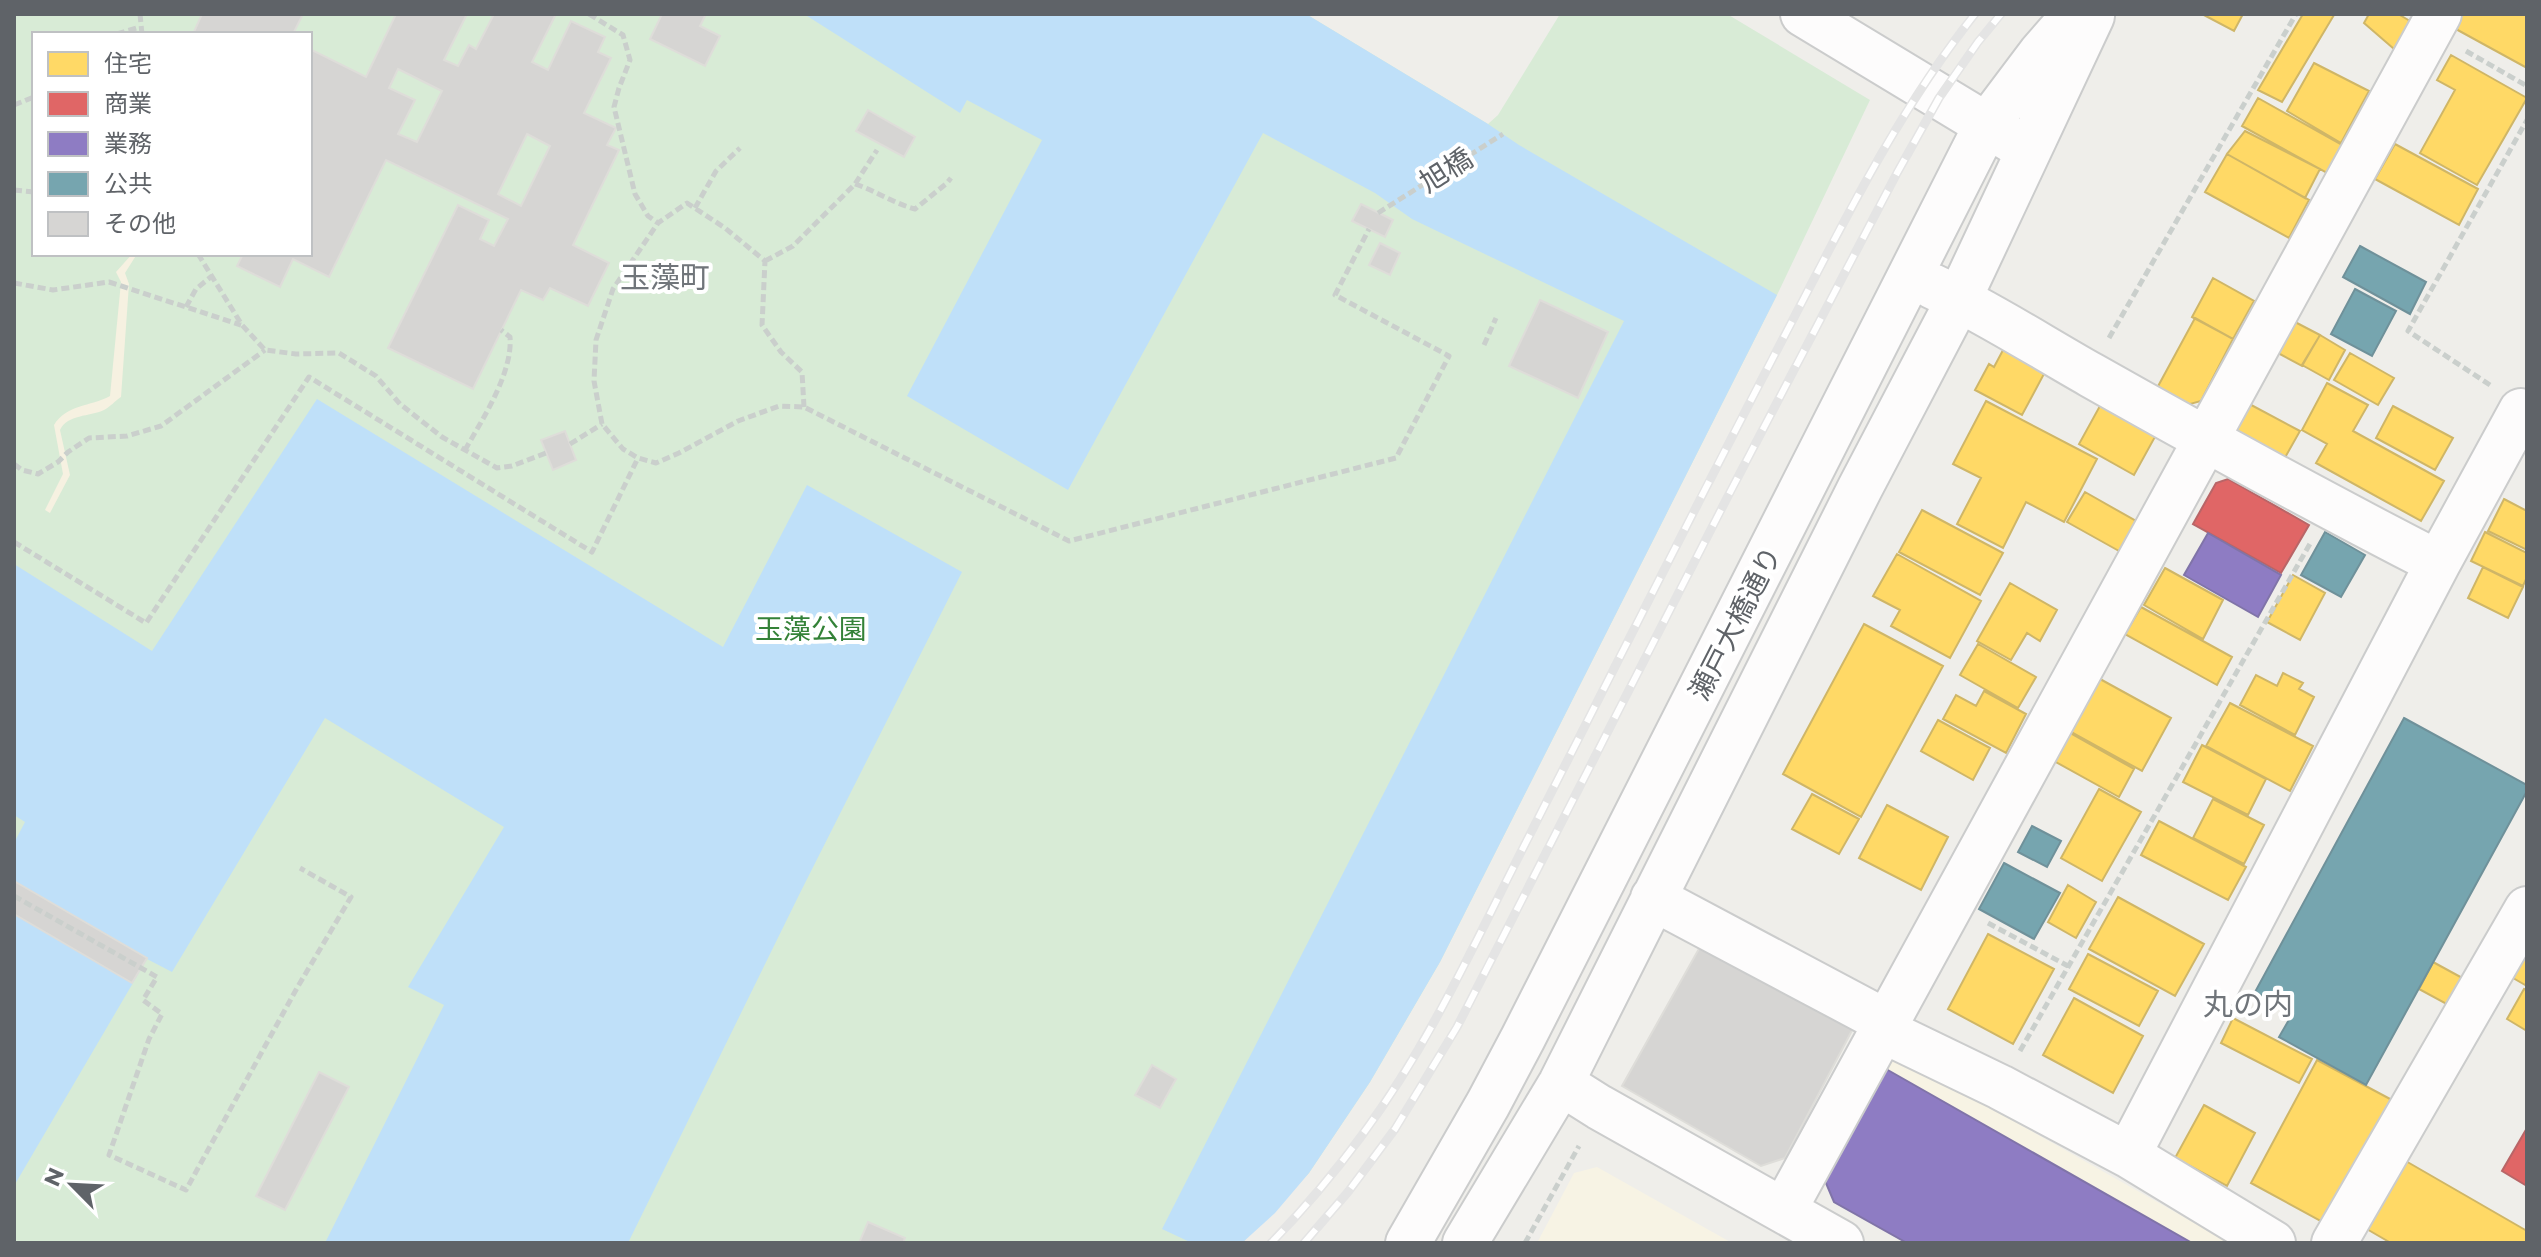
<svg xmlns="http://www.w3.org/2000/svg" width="2541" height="1257" viewBox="0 0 2541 1257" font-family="Montserrat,'Noto Sans JP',sans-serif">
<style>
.commercial{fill:#f7f3e4}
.green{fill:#d8ebd6;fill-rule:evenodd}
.sand{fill:#f6f1e1}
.water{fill:#bfe0f9}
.homes{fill:#ffd966;stroke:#cfb667;stroke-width:2}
.shops{fill:#e06666;stroke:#b96567;stroke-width:2}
.offices{fill:#8e7cc3;stroke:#8074a8;stroke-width:2}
.public{fill:#76a5af;stroke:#6f919a;stroke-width:2}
.building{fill:#d6d5d3;stroke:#deddd9;stroke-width:2;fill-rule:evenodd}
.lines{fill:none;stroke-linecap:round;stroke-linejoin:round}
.minor-casing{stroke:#cbcccc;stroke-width:48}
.path{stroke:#cacfcc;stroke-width:5;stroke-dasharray:8 4;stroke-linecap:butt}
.minor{stroke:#fdfcfc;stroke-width:44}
.rail-casing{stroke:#e4e4e4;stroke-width:9}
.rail{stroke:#fff;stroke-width:6;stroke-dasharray:18;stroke-linecap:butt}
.labels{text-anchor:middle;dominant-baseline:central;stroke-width:8;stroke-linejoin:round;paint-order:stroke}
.street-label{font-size:28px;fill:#5f6368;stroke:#fff}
.park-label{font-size:28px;fill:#348238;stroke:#fff}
.neighbourhood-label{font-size:30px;fill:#70757a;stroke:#fff}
</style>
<rect width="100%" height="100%" fill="#efeeea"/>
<path class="commercial" d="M1898 1056 2230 1243H1907L1834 1202 1823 1176 1879 1065Z
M1597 1167 1732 1243H1537L1574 1173Z"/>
<path class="green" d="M14 14H1306L1488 124 1498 115 1560 14H1727L1870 100 1777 295 1440 962 1370 1082 1309 1173 1242 1243H14ZM34 34H310V254H34Z"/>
<path class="sand" d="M132 254H137L125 273 129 284 121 397C115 401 110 407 104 410 89 417 68 414 60 430L70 475 50 513 45 510 63 474 54 425C67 404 90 407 110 396L121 282 116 272Z"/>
<path class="water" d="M804 14H1306L1488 124 1519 145 1777 295 1440 962 1370 1082 1309 1173 1275 1213 1242 1243H1192L1162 1229 1624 321 1412 219 1375 193 1263 133 1068 490 907 396 1042 140 967 100 960 113Z
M317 399 723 647 807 485 962 572 800 893 628 1243H325L444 1005 408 987 504 827 325 718 172 972 147 959 14 1186V843L25 822 14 815V564L152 651Z"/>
<path class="homes" d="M2202 14H2243L2234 31Z
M2303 14 2334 15 2282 102 2258 90Z
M2369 14H2398L2410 21 2394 49 2364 23Z
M2462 14H2527V68L2454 28Z
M2451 55 2527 98 2477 185 2420 153 2455 90 2437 80Z
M2314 63 2369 91 2341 143 2287 111Z
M2258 98 2342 145 2327 173 2242 126Z
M2245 131 2320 169 2305 198 2227 154Z
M2395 144 2478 189 2459 225 2375 179Z
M2227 154 2309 200 2289 238 2205 192Z
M2213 278 2254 301 2233 339 2192 317Z
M2195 318 2233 339 2201 401 2183 406 2156 390Z
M2295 322 2320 335 2302 366 2278 353Z
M2320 335 2345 350 2329 380 2302 365Z
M2003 350 2045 372 2022 415 1975 390 1989 364 1994 367Z
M2350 353 2394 378 2378 405 2334 380Z
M2327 383 2368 405 2353 431 2444 481 2421 521 2316 463 2327 444 2302 430Z
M2240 399 2300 431 2283 461 2238 436 2233 412Z
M1986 401 2097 459 2064 522 2026 502 2003 548 1957 524 1981 478 1953 464Z
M2101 404 2156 435 2134 475 2079 444Z
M2393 406 2453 438 2435 470 2376 438Z
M2085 492 2136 521 2119 551 2067 522Z
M2504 499 2527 511V550L2488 531Z
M1922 510 2003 553 1980 595 1899 552Z
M2485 532 2527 553V577L2523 586 2471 561Z
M1897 554 1981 601 1950 658 1891 626 1900 610 1873 596Z
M2483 567 2523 587 2508 618 2468 598Z
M2165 568 2223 600 2203 639 2144 605Z
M2293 575 2325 593 2300 640 2267 622Z
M2010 583 2057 610 2040 641 2027 633 2011 660 1977 641Z
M2141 607 2232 657 2217 685 2125 634Z
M1864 624 1943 666 1861 817 1783 774Z
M1978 644 2036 677 2018 708 1960 675Z
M2283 673 2303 683 2299 689 2314 697 2295 735 2240 705 2256 675 2277 686Z
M2100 679 2171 718 2142 771 2071 732Z
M1984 691 2026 714 2006 753 1943 719 1956 695 1976 706Z
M2230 703 2313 746 2290 791 2206 746Z
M1938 720 1990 748 1973 780 1921 751Z
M2070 733 2134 769 2119 797 2054 761Z
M2202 745 2266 779 2248 815 2183 782Z
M2099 789 2141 812 2102 881 2061 858Z
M1812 794 1859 819 1839 854 1792 829Z
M2213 799 2264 825 2244 864 2193 838Z
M1887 805 1948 837 1921 890 1859 858Z
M2159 821 2246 867 2228 900 2141 855Z
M2068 885 2096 902 2076 938 2048 922Z
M2118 897 2204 944 2175 996 2089 949Z
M1988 934 2054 969 2013 1044 1948 1009Z
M2088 954 2158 991 2139 1026 2069 989Z
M2527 954V986L2513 978Z
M2433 962 2466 980 2452 1007 2419 989Z
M2524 989 2527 990V1031L2507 1019Z
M2074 998 2143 1036 2113 1093 2043 1055Z
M2233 1018 2312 1059 2299 1083 2221 1043Z
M2317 1060 2392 1100 2326 1224 2251 1183Z
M2204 1105 2255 1133 2227 1186 2175 1158Z
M2404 1160 2527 1231V1243H2391L2365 1228Z"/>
<path class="shops" d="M2228 479 2309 525 2281 573 2193 524 2216 483Z
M2527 1128V1186L2502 1171Z"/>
<path class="offices" d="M2208 533 2281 575 2258 617 2184 575Z
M1879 1065 2192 1243H1907L1834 1202 1823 1176Z"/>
<path class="public" d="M2360 246 2426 282 2410 314 2343 277Z
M2355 289 2396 311 2372 356 2331 334Z
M2325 532 2365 555 2341 597 2301 575Z
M2404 718 2527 785V791L2366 1085 2279 1037 2293 1013 2255 992Z
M2032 826 2061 841 2047 867 2018 852Z
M2004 863 2060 893 2034 939 1979 909Z"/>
<path class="building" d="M202 14H303L293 34H193Z
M396 14H467L444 60 458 66 469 45 476 49 494 14H556L532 62 548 70 571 21 605 37 598 52 611 58 584 113 616 128 607 145 619 150 573 245 609 263 588 306 550 288 543 300 521 290 473 389 388 348 458 205 489 220 480 239 494 246 508 219 386 160 329 277 293 259 280 287 237 266 243 254H310V49L366 77ZM398 69 442 91 417 142 398 134 415 100 389 88ZM527 134 550 146 521 206 498 194Z
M662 14H706L700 26 720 36 705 66 650 39Z
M868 110 915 137 904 157 856 131Z
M1361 204 1393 220 1385 237 1352 221Z
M1380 243 1400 253 1390 275 1369 265Z
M1540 300 1608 332 1578 398 1509 366Z
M565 431 576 460 553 470 541 440Z
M14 881 147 958 132 983 14 914Z
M1705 938 1858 1019 1785 1158 1761 1166 1622 1086Z
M1152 1065 1176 1079 1160 1108 1135 1095Z
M319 1072 349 1087 285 1210 256 1196Z
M868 1222 905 1238 903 1243H859Z"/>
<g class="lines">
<defs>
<path id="minor" d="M1803 14 2013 141
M1932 286C1987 312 2038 345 2091 375 2206 440 2321 503 2438 563
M1653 898 1888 1023
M1884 1031 2000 1087 2128 1155 2273 1243
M1561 1083 1599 1107 1841 1243
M2128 1155 2438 563 2521 411 2527 415
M1784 1210 2439 14
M1408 1243 1488 1104 1523 1038 1986 126 2041 53 2075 14
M1465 1243 1561 1083 1860 488 1959 299 2092 16
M2334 1243 2527 909"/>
</defs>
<use href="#minor" class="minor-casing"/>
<path class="path" d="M140 14 142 34
M589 14 623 35 630 60 619 88 614 107 635 194 648 216 658 223
M117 34 140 27
M2466 51 2527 86
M14 105 34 97
M855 184C876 191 893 203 915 209L947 183 951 178
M14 190 34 192
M695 208 716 171 740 148
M1378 213 1503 134
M198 254 242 325 265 350 296 354 339 353 376 376 400 404 442 437 497 468 512 466 546 453
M765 261 793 246 855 184 877 150
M14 283 53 290 109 282 241 325
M186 307 196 289 212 276
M2109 338 2296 14
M1484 345 1496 318
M2490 385 2408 331 2527 120
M804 407 802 372 781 352 762 325 765 261 725 228 687 203 658 223 613 289 596 340 594 381 602 424 623 449 638 458 656 463 679 453 738 421 779 406 804 407 1069 541 1396 458 1449 356 1335 295 1369 229
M570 444 602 424
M465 450C482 420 513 373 510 337L501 330
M14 464 22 470 38 474 58 462 68 452 89 438 127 436 161 426 265 350
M14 542 146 623 309 377 592 552 638 458
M14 896 157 977 143 1000 162 1014 149 1039 109 1155 186 1190 297 988 351 897 300 868
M1988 923 2068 966
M2020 1051 2311 542
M1525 1243 1579 1146"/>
<use href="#minor" class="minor"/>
<defs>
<path id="rail" d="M1271 1243C1335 1177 1391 1101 1435 1020 1465 966 1492 909 1520 854 1605 687 1689 519 1776 352 1837 236 1893 117 1975 14
M1304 1243 1348 1192 1395 1129 1457 1027 1727 498 1897 173 1939 98 1978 42 2001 14"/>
</defs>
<use href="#rail" class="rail-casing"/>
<use href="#rail" class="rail"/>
</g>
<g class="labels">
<g class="street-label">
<text transform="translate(1446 170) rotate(-32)">旭橋</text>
<text transform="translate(1735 623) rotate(-63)">瀬戸大橋通り</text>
</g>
<g class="park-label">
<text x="811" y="629">玉藻公園</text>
</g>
<g class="neighbourhood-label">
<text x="665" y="277">玉藻町</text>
<text x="2248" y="1004">丸の内</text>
</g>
</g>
<rect width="2541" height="1257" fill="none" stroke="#5f6368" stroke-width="32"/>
<rect x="32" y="32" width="280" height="224" fill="#ffffff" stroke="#bfc1c3" stroke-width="2"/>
<rect x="48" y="52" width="40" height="24" fill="#ffd966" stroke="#bfc1c3" stroke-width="2"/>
<text x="104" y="72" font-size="24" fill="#5f6368">住宅</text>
<rect x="48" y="92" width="40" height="24" fill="#e06666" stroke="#bfc1c3" stroke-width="2"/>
<text x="104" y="112" font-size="24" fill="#5f6368">商業</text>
<rect x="48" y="132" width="40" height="24" fill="#8e7cc3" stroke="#bfc1c3" stroke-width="2"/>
<text x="104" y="152" font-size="24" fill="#5f6368">業務</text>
<rect x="48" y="172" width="40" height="24" fill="#76a5af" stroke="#bfc1c3" stroke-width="2"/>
<text x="104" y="192" font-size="24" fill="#5f6368">公共</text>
<rect x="48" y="212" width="40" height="24" fill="#d6d5d3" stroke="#bfc1c3" stroke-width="2"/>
<text x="104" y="232" font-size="24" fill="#5f6368">その他</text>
<g transform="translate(72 1185) rotate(294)" stroke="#ffffff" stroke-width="6" paint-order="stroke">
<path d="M0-6L14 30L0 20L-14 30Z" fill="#5f6368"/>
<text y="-12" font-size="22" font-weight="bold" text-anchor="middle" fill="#5f6368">N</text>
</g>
</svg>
